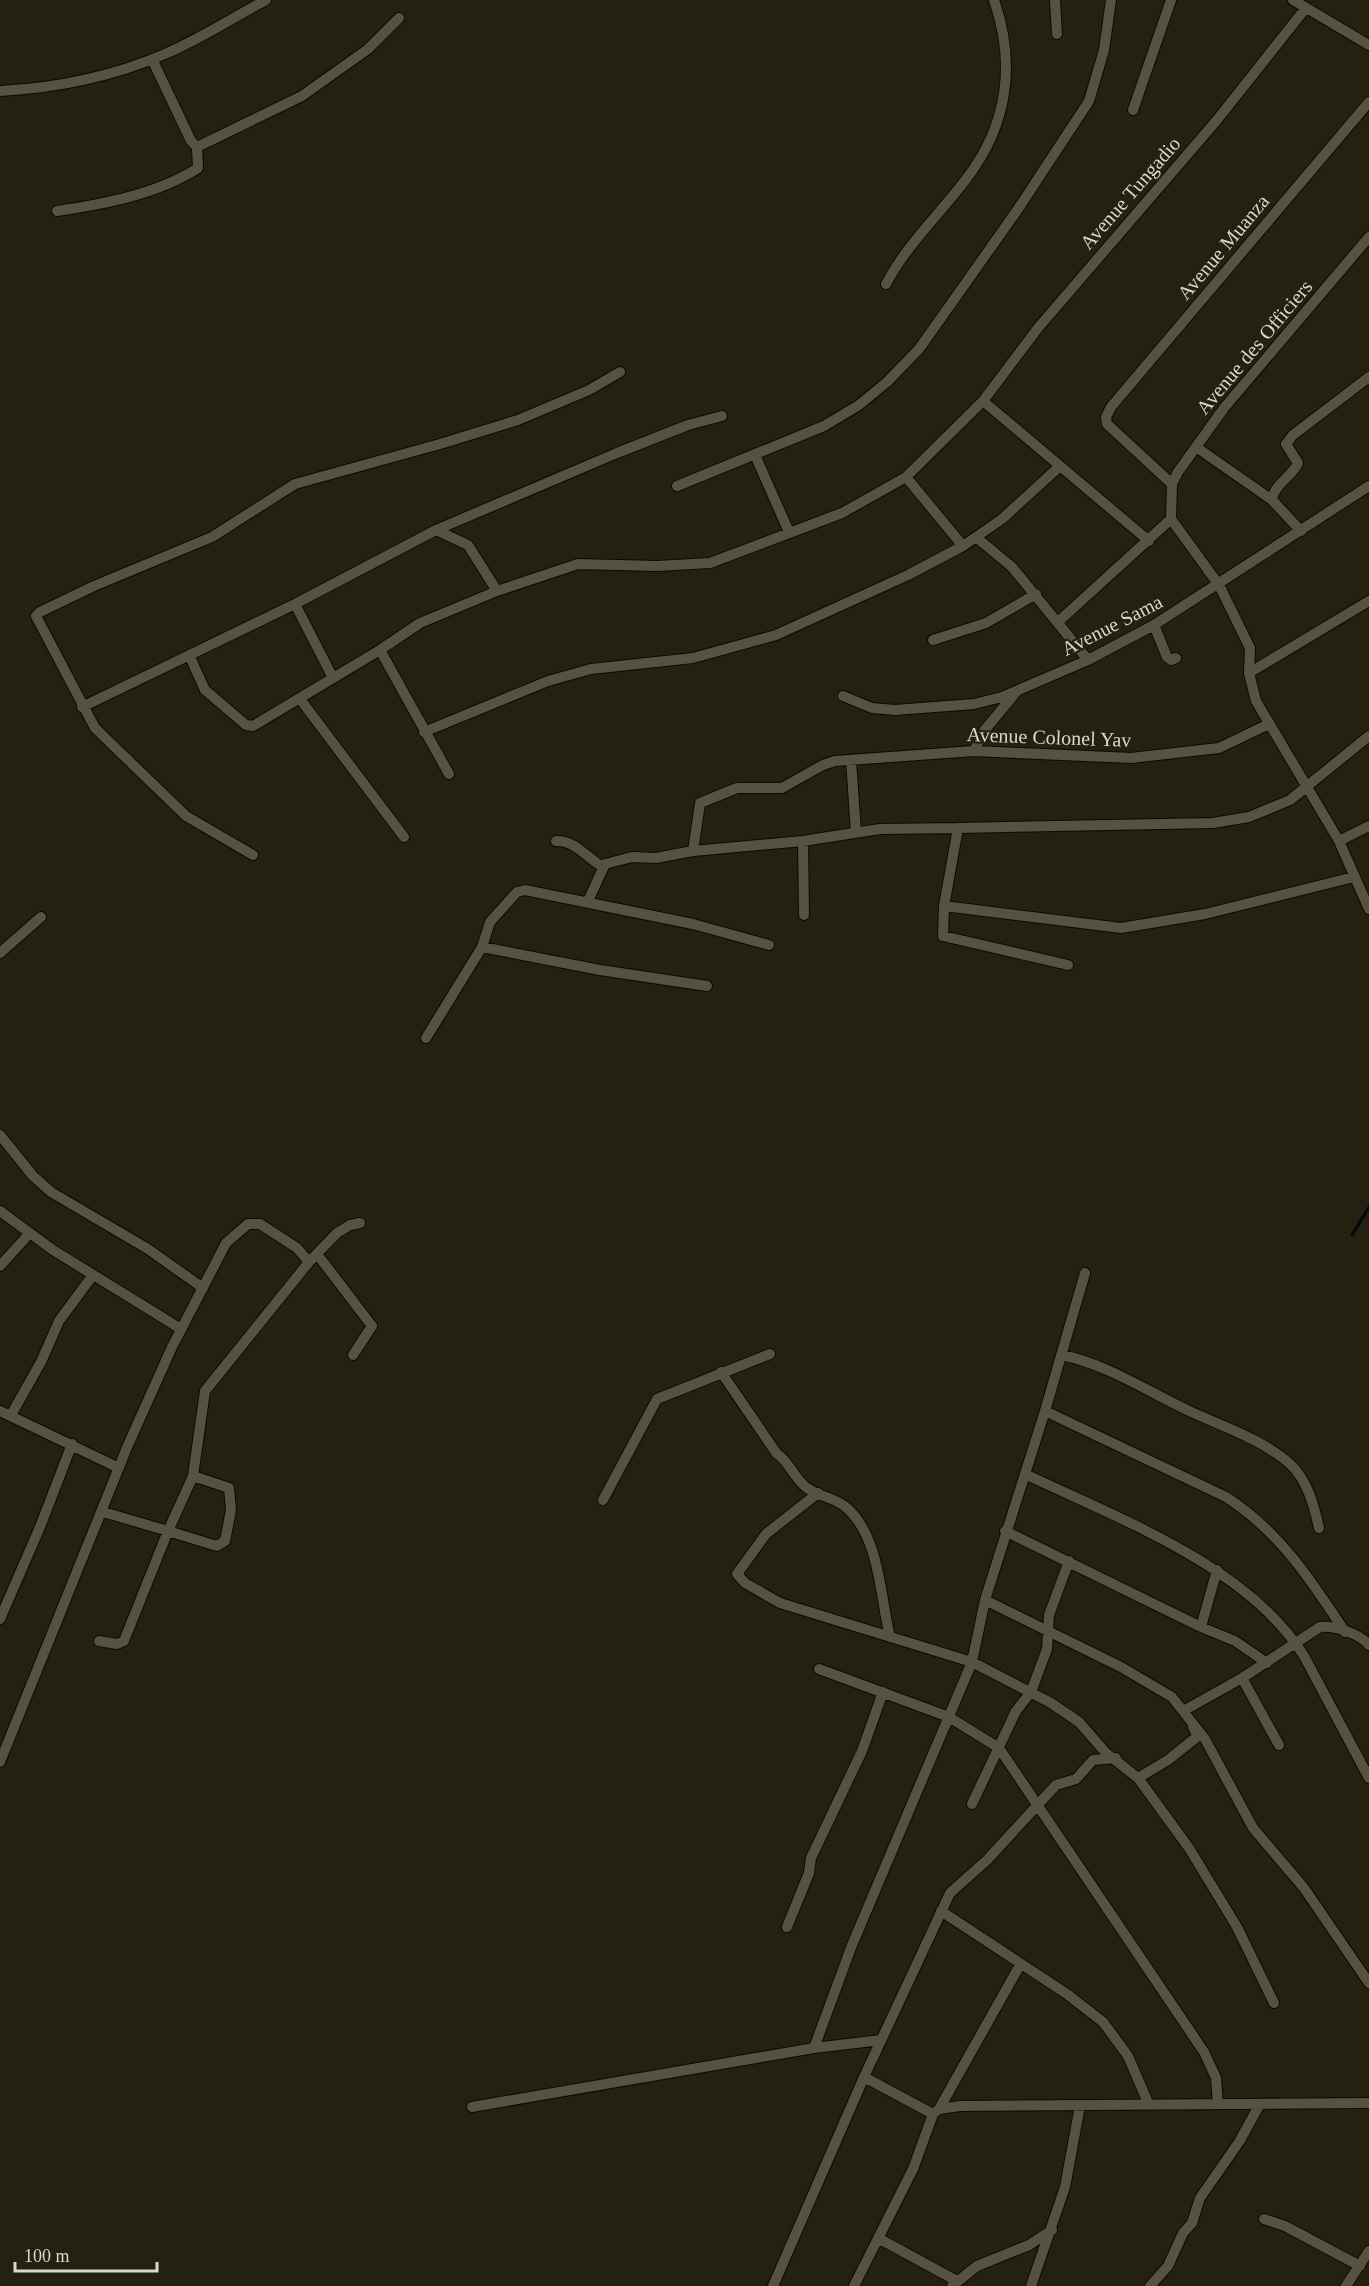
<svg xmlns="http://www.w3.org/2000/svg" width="1369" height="2286" viewBox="0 0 1369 2286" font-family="'Times New Roman',serif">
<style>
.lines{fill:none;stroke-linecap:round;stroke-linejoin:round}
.stream{stroke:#000a0b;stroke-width:3}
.minor-casing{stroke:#0e0a00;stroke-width:12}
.minor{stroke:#565140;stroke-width:10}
.labels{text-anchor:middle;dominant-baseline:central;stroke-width:4.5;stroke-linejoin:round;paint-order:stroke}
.street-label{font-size:20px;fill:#dad8ce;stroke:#252111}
</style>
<rect width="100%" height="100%" fill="#252111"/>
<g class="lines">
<path class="stream" d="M1352 1235 1369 1207"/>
<defs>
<path id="minor" d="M1055 0 1057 34
M1293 0 1369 45
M0 91C55 88 114 76 165 54 200 39 232 18 266 0
M1133 110 1171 0
M197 147 302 96 368 49 399 18
M57 211C104 204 158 194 198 168L197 147 191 141 152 59
M1369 237 1224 408 1178 472 1172 484 1171 519 1219 585 1250 648 1249 673 1256 701 1339 841 1369 909
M886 284C907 244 940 214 967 178 1008 124 1016 63 994 0
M983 401 1149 541
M1196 447 1272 500 1301 531
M755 455 789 532
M906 477 963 546
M1172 484 1107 424 1106 417 1111 407 1369 102
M677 486 824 426 859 405 887 382 919 349 1016 212 1089 101 1104 50 1111 0
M1272 500C1274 484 1292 477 1298 463L1286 444 1293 435 1369 377
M436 530 468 545 497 591
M977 538 1012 567 1088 660
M295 604 436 530 617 453 688 425 722 416
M1058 622 1171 519
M1154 625 1167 657 1171 660 1176 658
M933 640 986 623 1036 594
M380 650 449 774
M189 655 205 690 246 725 253 726 380 650 420 623 497 591 578 564 657 566 710 563 842 513 906 477 983 401 1038 328 1217 120 1305 9
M1249 673 1369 601
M843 696 872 708 895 710 974 704 1002 697 1088 660 1154 625 1369 486
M300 699 404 837
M82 707 295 604 333 678
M424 732 548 681 591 669 693 658 776 635 908 575 963 546 1002 519 1060 466
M974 751 984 731 1017 691
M851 760 856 832
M556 841C575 840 587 858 603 867
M803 841 804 915
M1339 841 1369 826
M693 851 700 803 737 788H782L823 765 835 761 974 751 1131 758 1219 748 1269 724
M253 855 186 816 95 728 36 616 40 612 94 586 212 537 295 484 440 444 518 420 589 390 620 372
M588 901 605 864 632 857 656 858 693 851 803 841 880 829 958 828
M944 906 1121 928 1205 914 1354 877
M0 953 41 917
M1068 965 943 936 944 906 958 828 1213 823 1249 817 1290 800 1369 736
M707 986 600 970 482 947 490 922 517 892 525 890 693 924 769 945
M426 1038 482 947
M0 1135 33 1176 51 1192 148 1249 203 1288
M0 1211 53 1250 181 1329
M317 1254 372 1326 353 1355
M0 1266 30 1233
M1062 1355C1108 1365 1145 1390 1187 1410 1221 1426 1260 1438 1289 1463 1307 1479 1314 1505 1319 1528
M721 1372 777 1454C790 1462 794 1479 807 1488 819 1497 835 1497 847 1508 880 1538 880 1596 890 1637
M0 1411 119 1468
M1045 1411 1226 1497C1279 1531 1311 1580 1345 1632
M11 1415 41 1362 59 1321 93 1275
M1025 1474C1117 1518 1248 1566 1304 1656L1369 1778
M818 1493 766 1534 737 1574 745 1583 780 1603 972 1662 1051 1703 1079 1722 1106 1753 1138 1778 1189 1848 1237 1927 1274 2003
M603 1500 657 1399 770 1354
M103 1512 168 1531 193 1476 205 1391 309 1262 337 1233 350 1225 360 1223
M1005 1531 1201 1627 1235 1641 1267 1663
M985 1600 1121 1667 1172 1697 1205 1739 1253 1828 1304 1888 1369 1983
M0 1619 40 1527 72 1444
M1201 1627 1217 1570
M99 1641 117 1644 124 1641 168 1531 217 1546 225 1541 231 1510 229 1488 193 1476
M819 1669 949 1717 999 1748 1204 2052 1216 2078 1218 2104
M1242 1678 1279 1745
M1185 1710 1242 1678 1320 1627C1334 1625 1360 1634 1369 1645
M0 1762 128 1445 172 1347 226 1243 248 1224H260L297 1248 309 1262
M1138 1778 1168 1760 1198 1736 1193 1727
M972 1804 1016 1711 1031 1692 1047 1649 1049 1615 1069 1561
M941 1911 1067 1994 1103 2022 1128 2056 1149 2105
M787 1927 809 1873 811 1858 862 1751 883 1692
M814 2048 852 1945 972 1662 985 1600 1045 1411 1085 1273
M864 2077 933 2114
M472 2107 814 2048 881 2040
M939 2109 1020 1965
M1264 2219 1285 2226 1360 2266
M878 2238 957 2281
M773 2286 864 2077 950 1893 987 1860 1056 1785 1076 1779 1093 1760 1116 1758
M854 2286 913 2169 933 2114 939 2109 960 2106 1369 2103
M952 2286 977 2266 1029 2245 1052 2230
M1031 2286 1065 2187 1080 2106
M1150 2286 1168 2266 1183 2233 1192 2223 1200 2198 1239 2142 1260 2104
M1346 2286 1369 2251"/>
</defs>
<use href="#minor" class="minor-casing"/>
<use href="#minor" class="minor"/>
</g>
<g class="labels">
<g class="street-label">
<text transform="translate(1130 193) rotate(-49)">Avenue Tungadio</text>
<text transform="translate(1223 247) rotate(-50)">Avenue Muanza</text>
<text transform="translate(1254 347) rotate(-50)">Avenue des Officiers</text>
<text transform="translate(1112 625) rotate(-27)">Avenue Sama</text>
<text transform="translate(1049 737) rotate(2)">Avenue Colonel Yav</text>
</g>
</g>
<path d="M15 2262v9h142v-9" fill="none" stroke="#dad8ce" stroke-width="3"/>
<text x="24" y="2262" font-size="18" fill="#dad8ce" stroke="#252111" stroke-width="4.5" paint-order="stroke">100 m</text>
</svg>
